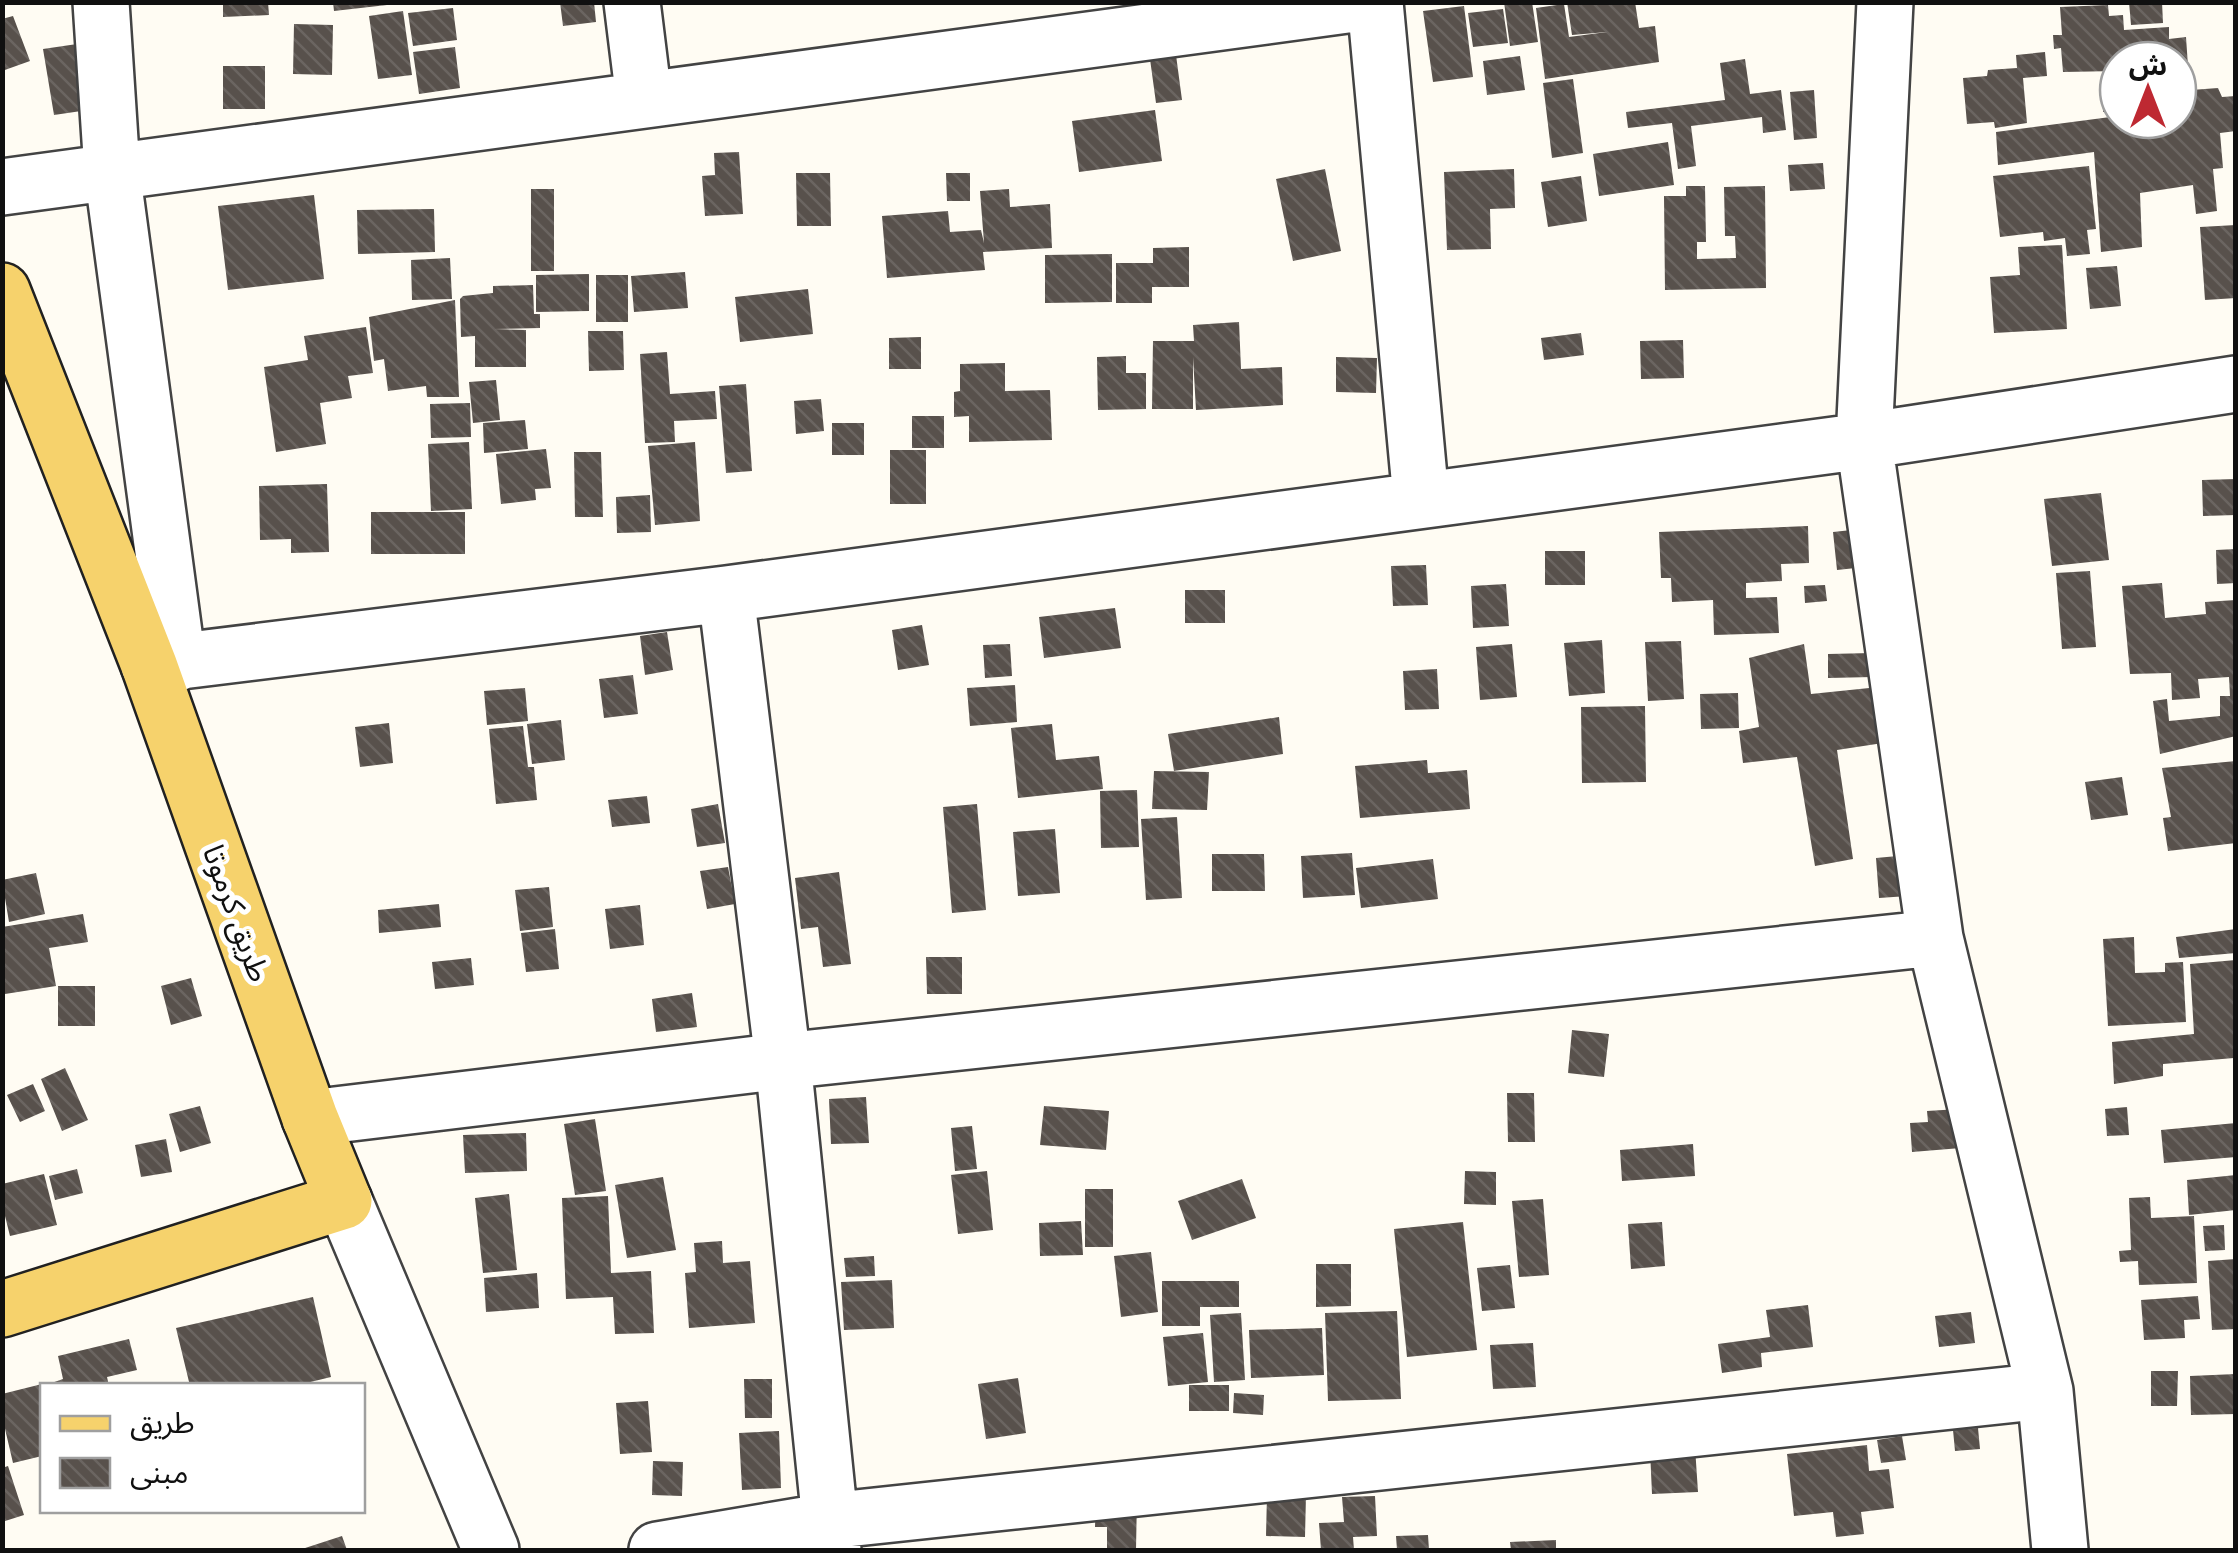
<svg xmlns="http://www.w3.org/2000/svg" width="2238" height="1553" viewBox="0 0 2238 1553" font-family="Lora,'Noto Sans Arabic',serif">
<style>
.building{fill:url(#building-back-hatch)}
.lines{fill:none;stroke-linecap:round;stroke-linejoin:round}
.minor-casing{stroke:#434343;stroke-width:60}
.major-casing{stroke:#212121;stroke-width:60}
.minor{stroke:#fff;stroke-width:55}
.major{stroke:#f6d26c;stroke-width:55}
.labels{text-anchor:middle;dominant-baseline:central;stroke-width:10;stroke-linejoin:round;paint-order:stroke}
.street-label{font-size:30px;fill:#101010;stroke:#fff}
</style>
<defs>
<pattern id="building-back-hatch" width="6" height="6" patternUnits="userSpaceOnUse" patternTransform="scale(2.5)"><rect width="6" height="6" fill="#58514c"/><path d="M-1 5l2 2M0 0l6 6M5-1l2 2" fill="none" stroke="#6b6561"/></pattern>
</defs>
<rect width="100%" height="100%" fill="#fffcf3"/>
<path class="building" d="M223 2H268L269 15 223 17Z
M333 2H386L387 5 334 11Z
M560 2H594L596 22 563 26Z
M1504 2H1532L1538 42 1510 46Z
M1567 2H1635L1639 28 1655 26 1659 62 1545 79 1536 8 1564 4 1569 37 1607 32 1572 35Z
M2129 2H2162L2163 23 2131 25Z
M2108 5 2109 16 2123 15 2124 30 2169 27V39L2186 37 2188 66 2178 68V60L2145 58 2118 60V71L2063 72 2061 48 2054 49 2053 35H2062L2060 7Z
M1464 6 1473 77 1433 82 1423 11Z
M453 8 457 40 413 46 408 13Z
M1503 9 1508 43 1473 47 1468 13Z
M403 11 412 75 378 79 369 16Z
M13 16 30 61 2 71V19Z
M294 24 333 25 332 75 293 74Z
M77 44 88 110 54 115 43 49Z
M455 47 460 88 419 94 413 52Z
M2045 52 2047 76 2023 78 2027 123 1995 128 1994 122 1967 124 1963 78 1987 76 1988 70 2017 68 2016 55Z
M1176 55 1182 100 1156 103 1150 59Z
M1520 56 1525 90 1487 95 1483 61Z
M1745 59 1750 94 1781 90 1786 130 1763 133 1762 117 1691 126 1696 166 1678 169 1672 123 1628 128 1626 112 1725 100 1720 63Z
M223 66H265V109H223Z
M1573 79 1583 153 1552 158 1543 83Z
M2103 88H2118V111L2103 112Z
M2218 88 2222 97 2236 96V131L2220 133 2223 168 2213 169 2217 211 2196 214 2193 185 2140 193 2142 247 2101 252 2094 152 1998 165 1996 132 2118 116V120H2178V91Z
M1814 90 1817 138 1794 140 1790 92Z
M1155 110 1162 161 1079 172 1072 121Z
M1668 142 1674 185 1599 196 1593 154Z
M739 152 743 214 705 216 702 176 715 175 714 153Z
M1823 163 1825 189 1790 191 1788 165Z
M2089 166 2096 229 2087 230 2090 254 2067 256 2065 238 2044 241 2043 232 2000 237 1993 176Z
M1325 169 1341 251 1293 261 1276 179Z
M1514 169 1515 208 1490 209 1491 249 1447 250 1444 172Z
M796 173H830L831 226H797Z
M946 173H970V201H947Z
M1581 176 1587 221 1548 227 1541 182Z
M1686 186H1705L1706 242H1697V259L1736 258 1735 236H1725L1724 187 1765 186 1766 288 1665 290 1664 196H1686Z
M531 189H554V271H531Z
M1009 189 1010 207 1050 204 1052 248 983 252 985 270 887 278 882 216 948 211 950 232 981 230 984 243 980 191Z
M314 195 324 279 228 290 218 206Z
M434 209 435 252 358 254 357 210Z
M2236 225V298L2205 300 2200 227Z
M2062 245 2067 329 1994 333 1990 277 2020 275 2018 247Z
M1189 247V287H1152V303H1116V263H1153V248Z
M1112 254V302L1045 303V255Z
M450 258 452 299 412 300 411 260Z
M2117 266 2121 306 2090 309 2086 268Z
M685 272 688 308 634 312 631 276Z
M589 274V311L536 312V275Z
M596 275H628V322H596Z
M533 285 534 314H540V328L494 329 526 330V367H475V336L461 337 460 299 463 296 493 293V286Z
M808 289 813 334 740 342 735 297Z
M455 300 459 397H427L426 386 388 391 384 359 374 361 369 317Z
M1239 322 1241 369 1282 367 1283 405 1196 410 1193 357V409H1152L1153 341H1194L1193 325Z
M366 327 373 373 348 376 352 398 320 403 326 444 276 452 264 367 308 360 304 336Z
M588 331H623L624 370 589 371Z
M1581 333 1584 355 1544 360 1541 338Z
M921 337V369H889V338Z
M1683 340 1684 378 1641 379 1640 341Z
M667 352 670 394 715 391 717 419 674 421 675 442 645 443 640 354Z
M1126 356V373H1146V409L1098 410 1097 357Z
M1336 357 1377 358 1376 393 1336 392Z
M1005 363V391L1050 390 1052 440 969 442V416L954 417V392L960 391V364Z
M496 380 500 420 473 423 469 382Z
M746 384 752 471 726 473 719 386Z
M821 399 824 431 796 434 794 401Z
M470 403 471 437 431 438 430 404Z
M912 416H944V448H912Z
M525 420 528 449 484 453 483 423Z
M832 423H864V455H832Z
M469 442 472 509 431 511 428 444Z
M695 442 700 521 655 525 648 446Z
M546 449 551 488 535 489 536 500 501 504 496 454Z
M890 450H926V504H890Z
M574 452H601L603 517H575Z
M2236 479V515L2203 516 2202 480Z
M327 484 329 552 291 553V539L260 540 259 486Z
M2101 493 2109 560 2052 566 2044 499Z
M650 495 651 532 617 533 616 497Z
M371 512H465V554H371Z
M1808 526 1809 563 1781 564 1782 581 1746 583V598L1777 597 1779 633 1714 635 1713 600 1672 602 1671 578H1661L1659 532Z
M1861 529 1865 567 1837 570 1833 532Z
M2236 549V583L2217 584 2216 550Z
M1545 551H1585V585H1545Z
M1426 565 1428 605 1393 606 1391 566Z
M2090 571 2096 647 2062 649 2056 573Z
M2162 583 2165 618 2206 614 2205 602 2236 600V736L2160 754 2153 701 2167 699 2169 721 2220 716V696H2230L2229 677 2198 679 2200 698 2172 700 2171 673 2130 674 2122 586Z
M1506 584 1509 626 1473 628 1471 586Z
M1825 585 1827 601 1805 603 1804 586Z
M1185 590H1225V623H1185Z
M1115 608 1121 648 1044 658 1039 617Z
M922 625 929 665 898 670 892 630Z
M667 632 673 670 645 675 640 636Z
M1602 640 1605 693 1569 696 1564 643Z
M1681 641 1684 699 1648 701 1645 642Z
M1010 644 1012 676 985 678 983 645Z
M1512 644 1517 697 1480 700 1476 647Z
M1804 644 1811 694 1879 687 1883 743 1837 750 1853 859 1815 866 1797 757 1743 763 1739 731 1759 727 1749 658Z
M1872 653 1873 677 1828 678V654Z
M1437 669 1439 709 1405 710 1403 671Z
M633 675 638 714 604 718 599 679Z
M1015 685 1017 722 970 726 967 688Z
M525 688 528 721 487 725 484 691Z
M1738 693 1739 728 1701 729 1700 694Z
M1645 706 1646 782 1582 783 1581 707Z
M1279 717 1283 754 1174 771 1168 734Z
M561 720 565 760 532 764 527 724Z
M389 723 393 763 360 767 355 727Z
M1052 724 1056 760 1099 756 1103 789 1018 798 1011 728Z
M523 726 528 767H534L537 800 496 804 489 729Z
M1427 760 1428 773 1467 770 1470 809 1360 818 1355 766Z
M2236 761V843L2168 851 2163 818 2171 817 2162 768Z
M1154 771 1209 772 1207 810 1152 809Z
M2122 777 2128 815 2091 820 2085 782Z
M1137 790 1139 847 1101 848 1100 791Z
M647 796 650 823 612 827 608 800Z
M718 804 725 843 697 847 691 809Z
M977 804 986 910 952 913 943 807Z
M1177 817 1182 898 1146 900 1141 819Z
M1055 829 1060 893 1018 896 1013 832Z
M1352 853 1355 895 1303 898 1301 856Z
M1212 854H1264L1265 891H1212Z
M1919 854 1922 895 1879 898 1876 858Z
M1433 859 1438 899 1361 908 1356 868Z
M728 867 735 904 707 909 700 871Z
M839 872 851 964 823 967 818 927 801 929 795 878Z
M36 873 45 914 9 922 2 880Z
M549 887 553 927 520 931 515 890Z
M439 904 441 927 379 933 378 910Z
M640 905 644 945 610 949 605 909Z
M83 914 88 942 49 948 56 986 5 994 2 927Z
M555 929 559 969 526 972 521 933Z
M2236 929V953L2179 958 2176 937Z
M2134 937 2135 973 2165 972V963L2183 962 2186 1022 2108 1026 2103 939Z
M926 957H962V994H927Z
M471 958 474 985 435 989 432 962Z
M2236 960 2234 1058 2163 1064V1076L2114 1084 2112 1042 2194 1034 2190 964Z
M191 978 202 1016 171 1025 161 986Z
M58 986H95V1026H58Z
M692 993 697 1027 656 1032 652 999Z
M1572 1030 1609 1034 1604 1077 1568 1073Z
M65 1068 88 1120 62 1131 41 1079Z
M33 1084 45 1111 20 1122 7 1095Z
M1507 1093H1534L1535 1142H1508Z
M866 1097 869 1143 831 1144 829 1099Z
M200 1106 211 1143 180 1152 169 1114Z
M1044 1106 1109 1111 1106 1150 1040 1145Z
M2127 1107 2129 1135 2107 1136 2105 1109Z
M1959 1109 1961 1148 1912 1152 1910 1123 1928 1122 1927 1111Z
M595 1119 606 1191 575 1195 564 1124Z
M2236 1123V1157L2164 1163 2161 1130Z
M972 1126 977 1169 955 1171 951 1128Z
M526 1133 527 1171 465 1173 463 1135Z
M166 1139 172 1172 141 1177 135 1145Z
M1693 1144 1695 1176 1622 1181 1620 1150Z
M77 1169 83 1193 55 1200 49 1176Z
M987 1171 993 1230 958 1234 951 1175Z
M1465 1171 1496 1172V1205L1464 1204Z
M44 1174 57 1225 10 1236 2 1204V1184Z
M2236 1175V1210L2189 1215 2187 1180Z
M663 1177 676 1250 627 1258 615 1185Z
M1242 1179 1256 1218 1192 1240 1178 1201Z
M1085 1189H1113V1247H1085Z
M509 1194 517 1270 483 1273 475 1198Z
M608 1196 611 1273 651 1271 654 1333 615 1334 613 1297 566 1299 562 1198Z
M2150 1197 2151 1218 2194 1216 2197 1283 2139 1285 2138 1261 2120 1262 2119 1251 2131 1250 2129 1198Z
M1543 1199 1549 1275 1519 1277 1512 1201Z
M1081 1221 1083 1255 1040 1256 1039 1223Z
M1463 1222 1477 1350 1407 1357 1394 1229Z
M1662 1222 1665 1266 1631 1269 1628 1224Z
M2224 1225 2225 1250 2205 1251 2203 1226Z
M722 1241 723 1263 750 1261 755 1323 689 1328 685 1273 696 1272 694 1243Z
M1151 1252 1158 1312 1121 1317 1114 1256Z
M874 1256 875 1276 846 1277 844 1258Z
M2236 1259V1329L2212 1330 2208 1261Z
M1316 1264H1351V1306L1316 1307Z
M1510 1265 1515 1308 1482 1311 1477 1268Z
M537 1273 539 1308 486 1312 484 1278Z
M892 1280 894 1328 844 1330 841 1282Z
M1162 1281H1239V1307H1200V1326H1162Z
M2198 1296 2200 1319 2184 1320 2185 1338 2144 1340 2141 1300Z
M313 1297 331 1377 294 1386H190L176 1328Z
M1808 1305 1813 1347 1761 1353 1762 1367 1722 1373 1718 1344 1770 1337 1766 1310Z
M1397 1311 1401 1399 1328 1401 1325 1313Z
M1971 1312 1975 1343 1939 1347 1935 1316Z
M1241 1313 1245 1380 1214 1382 1210 1315Z
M1322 1328 1324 1375 1251 1378 1249 1330Z
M1203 1333 1208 1382 1168 1386 1163 1337Z
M129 1339 137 1370 107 1377 109 1386H43L63 1379 58 1356Z
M1533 1343 1536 1387 1493 1389 1490 1345Z
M2151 1371H2178L2177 1406H2151Z
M2236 1374V1414L2191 1415 2190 1376Z
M1018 1378 1026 1433 986 1439 978 1384Z
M744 1379H772V1418H745Z
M42 1384V1456L13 1463 2 1416V1394Z
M1189 1385H1229V1411H1189Z
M1234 1393 1264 1395 1263 1415 1233 1413Z
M648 1401 652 1452 620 1454 616 1403Z
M1978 1428 1980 1449 1955 1451 1953 1430Z
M779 1431 781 1488 742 1490 739 1433Z
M1902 1436 1906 1460 1881 1463 1877 1440Z
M1867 1445 1869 1471 1889 1469 1894 1508 1861 1512 1864 1534 1836 1537 1833 1512 1794 1516 1787 1454Z
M1695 1447 1698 1492 1652 1494 1650 1450Z
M653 1461 683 1462 682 1496 652 1495Z
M8 1466 24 1515 2 1522V1468Z
M1267 1494 1306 1495 1305 1537 1266 1536Z
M1096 1496 1137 1497 1136 1550H1107V1527H1095Z
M1375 1496 1377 1536 1353 1537 1354 1550H1321L1319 1523 1344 1522 1342 1497Z
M1428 1535 1429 1550H1397L1396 1536Z
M342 1536 347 1550H299Z
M1556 1540V1550H1511L1510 1542Z"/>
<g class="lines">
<defs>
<path id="minor" d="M101 2 112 171 178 663
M632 2 644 99
M1375 2 1421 499
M1885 2 1864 441 1935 938 2045 1391 2060 1550
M2 187 1369 2
M726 594 783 1061 833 1550
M149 665 726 594 1864 441 2236 384
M310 1118 783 1061 1935 938
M344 1201 491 1550
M657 1550 828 1521 2045 1391"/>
<path id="major" d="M2 291 149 665 310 1118 344 1201 2 1309"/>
</defs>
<use href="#minor" class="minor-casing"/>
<use href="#major" class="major-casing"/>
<use href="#minor" class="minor"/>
<use href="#major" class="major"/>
</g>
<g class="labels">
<g class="street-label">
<text transform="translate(237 913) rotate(70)">طريق كرموتا</text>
</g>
</g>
<rect width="2238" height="1553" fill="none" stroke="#101010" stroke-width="10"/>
<rect x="40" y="1383" width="325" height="130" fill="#ffffff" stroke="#9f9f9f" stroke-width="2.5"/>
<rect x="60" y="1416" width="50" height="15" fill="#f6d26c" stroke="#9f9f9f" stroke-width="2.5"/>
<text x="130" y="1433" font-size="30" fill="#101010">طريق</text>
<rect x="60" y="1458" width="50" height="30" fill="url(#building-back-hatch)" stroke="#9f9f9f" stroke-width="2.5"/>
<text x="130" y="1483" font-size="30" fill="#101010">مبنى</text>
<g transform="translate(2148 90)"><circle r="48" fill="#ffffff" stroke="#9f9f9f" stroke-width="2.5"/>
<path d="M0-8L18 38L0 25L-18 38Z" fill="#be2932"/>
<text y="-15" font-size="28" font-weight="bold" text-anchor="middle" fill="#101010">ش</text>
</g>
</svg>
